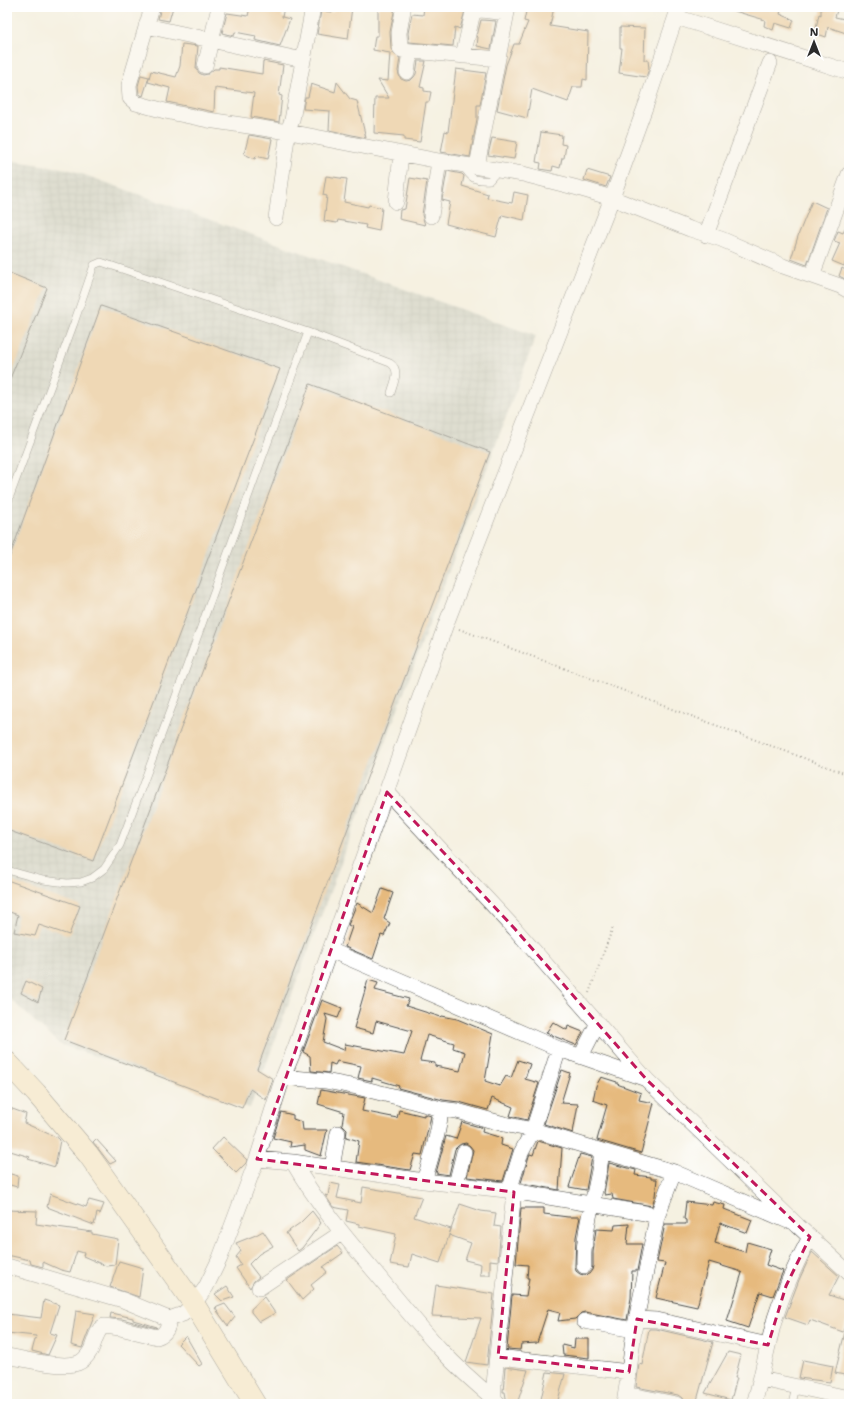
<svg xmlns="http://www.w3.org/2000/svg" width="856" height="1411" viewBox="0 0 856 1411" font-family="'Shantell Sans',sans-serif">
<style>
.industrial{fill:url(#industrial-grid)}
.building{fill:#e6ba7e;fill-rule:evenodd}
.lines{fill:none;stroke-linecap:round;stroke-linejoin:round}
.service-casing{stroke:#494946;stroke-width:8}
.minor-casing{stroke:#494946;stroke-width:16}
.secondary-casing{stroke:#494946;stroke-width:22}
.path{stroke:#494946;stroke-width:2;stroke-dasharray:1 3;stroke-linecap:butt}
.service{stroke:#fff;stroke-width:7}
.minor{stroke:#fff;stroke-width:15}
.secondary{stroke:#f9e7c3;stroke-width:21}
.marked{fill:none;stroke:#c2185b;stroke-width:3;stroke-dasharray:8 5;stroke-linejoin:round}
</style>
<defs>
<pattern id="industrial-grid" width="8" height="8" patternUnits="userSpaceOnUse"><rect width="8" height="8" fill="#c1c6ba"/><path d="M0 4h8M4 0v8" fill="none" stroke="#a6aaa0"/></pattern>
</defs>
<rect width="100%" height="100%" fill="#fff"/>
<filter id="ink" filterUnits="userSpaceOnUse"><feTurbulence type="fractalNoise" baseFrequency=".025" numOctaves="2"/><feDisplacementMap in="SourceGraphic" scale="8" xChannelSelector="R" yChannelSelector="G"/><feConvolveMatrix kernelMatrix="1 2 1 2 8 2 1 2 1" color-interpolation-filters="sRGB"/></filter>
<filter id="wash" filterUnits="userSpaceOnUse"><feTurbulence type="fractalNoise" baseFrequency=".012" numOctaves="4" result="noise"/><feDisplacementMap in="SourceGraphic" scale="16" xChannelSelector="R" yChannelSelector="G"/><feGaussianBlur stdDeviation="0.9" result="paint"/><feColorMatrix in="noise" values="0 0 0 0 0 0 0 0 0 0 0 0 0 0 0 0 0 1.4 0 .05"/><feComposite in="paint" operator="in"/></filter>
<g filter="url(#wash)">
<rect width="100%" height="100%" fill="#f5f1e1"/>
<path class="industrial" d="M7 160 68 169 536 336 250 1108 59 1044 7 996Z"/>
<g id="blocks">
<path class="building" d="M161 7H173L169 21 158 19Z
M250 7H284L282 17 290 19 280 46 255 40 256 36 235 32 234 36 222 33 227 13 248 16Z
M334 7H352L348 39 317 34 321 11 333 12Z
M378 7H395L390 32 391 49 394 54 400 58 398 71 399 75 401 79 406 81 411 80 414 77 416 74 418 61H426L420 87 424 88V91L431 92 429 102H426L420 142 404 140V136L374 133 375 98H389L378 80 388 81 390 53 373 50 375 36H378Z
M424 7H447L459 10V7H466L460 29 455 27 453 46 409 42 408 33 412 14 423 15Z
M527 7H554L550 26 588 32 587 80 583 79 582 87H573L568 102 532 89 527 118 497 110 506 65 514 44H519L528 22 524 21Z
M732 7H758L768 10 769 7H782L780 14 794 20 791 28 775 23 773 30 764 26 765 20 731 10Z
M821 7H838L835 17 849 20V34L828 27 826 37 815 33 819 14 821 15Z
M481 20 496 21 491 49 477 46 478 37 477 36Z
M620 27 645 28 644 60H648L649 69 646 77 619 73 622 48H620Z
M182 44 198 46 196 68 199 73 203 75 208 74 214 69H219V67L262 74 263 61 283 65 279 95 282 96 279 122 251 117 254 93 215 88 214 112 167 102 170 88 148 82 151 71 176 77 180 66Z
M456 69 486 73 480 105H477V119L470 157 441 152 445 131 448 132Z
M141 75 149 77 143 96 139 94 138 86Z
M337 82 350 99 357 101 366 138 329 130 330 111 303 109 305 97H308L311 84 335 92Z
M541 132 562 135 561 144 566 145 564 158H562L560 168 553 166 552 171 540 169 541 163 536 162Z
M249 135 272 139 268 159 256 156 255 159 244 154Z
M492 138 517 142 514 159 488 155Z
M587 170 610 177 606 187 584 180Z
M447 171 462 174 464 176 462 186 488 194 487 198 512 203 514 192 528 195 524 220 502 215 496 237 446 224 450 202 442 200Z
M326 176 347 179 344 202 368 207 369 205 382 208 379 231 365 228 366 225 338 220 337 223 324 221 327 196 323 195Z
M410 178 427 181 422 215 425 225 399 219 400 210 405 209Z
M812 201 827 208 807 265 791 259 799 233Z
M849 221V254L844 266 832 261 840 243 834 241 838 231 843 233Z
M842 268 849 272V281L839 276Z
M7 272 47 288 7 386Z
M101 306 280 369 93 861 7 830V564Z
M310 384 490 452 257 1069 273 1079 266 1100 250 1089 242 1108 64 1040Z
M7 880 80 906 69 935 39 925 35 936 14 932 18 915 7 911Z
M382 889 393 893 384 919 390 923 384 936 381 935 373 959 345 947 352 927 348 925 357 903 373 913Z
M368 980 378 983 375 990 409 999 406 1006 441 1017 442 1016 457 1019 493 1034 485 1081 500 1086 506 1076 511 1078 518 1060 530 1064 525 1079 539 1083 527 1120 510 1116 513 1107 492 1098 488 1110 459 1102 443 1100 398 1088 399 1086 372 1078V1081L358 1078 361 1066 337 1061 335 1065 330 1063 329 1073 311 1071 310 1056 303 1052 322 1000 342 1008 338 1018 325 1014 327 1019 323 1042 344 1050 345 1044 404 1055 412 1031 376 1021 373 1033 354 1028ZM427 1035 454 1043 453 1048 465 1052 460 1071 435 1066V1063L420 1061Z
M26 981 42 989 38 1002 21 993Z
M553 1022 567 1030 568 1026 583 1032 576 1045 546 1033Z
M562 1070 570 1073 561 1103 578 1104 573 1133 544 1124Z
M601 1077 617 1082V1084L641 1093 639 1100 654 1103 641 1153 597 1140 607 1105 593 1100 596 1086Z
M321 1090 365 1098 362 1111 397 1118 399 1110 424 1116V1114L431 1116 422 1155 415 1154 410 1170 356 1162 359 1141 346 1137 347 1130 342 1125 344 1112 318 1104Z
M7 1107 26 1114 24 1123 58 1138 60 1140 55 1167 28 1159 30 1157 7 1150Z
M281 1112 293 1115V1119L302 1122 303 1130H327L321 1156 305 1150V1145L290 1147 291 1142 273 1138Z
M462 1122 483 1128 482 1132 502 1138 501 1145 513 1149 503 1181 467 1177 473 1150 470 1146 466 1143 461 1144 458 1146 455 1149 449 1175 436 1173 446 1136 456 1139Z
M223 1137 247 1160 246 1163 236 1173 212 1149Z
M96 1139 116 1161 110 1164 93 1142Z
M538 1141 562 1148 559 1190 521 1183 529 1156 530 1154 533 1155Z
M580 1154 592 1157 586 1190 569 1187Z
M609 1163 636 1170 635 1175 651 1177V1179H657L655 1196 652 1206 613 1199 612 1194 605 1195 604 1193Z
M7 1173 18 1176 17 1187 7 1184Z
M330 1183 340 1185 337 1198 361 1203 363 1187 422 1197 414 1217 451 1229 440 1263 412 1254 409 1267 390 1264 396 1234 359 1226V1224L346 1221 348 1210 333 1207 325 1195 328 1196Z
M50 1194 86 1207 89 1200 104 1204 100 1214 97 1213 94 1225 47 1207Z
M686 1202 712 1205 713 1202 725 1205 724 1209 752 1220 747 1233 720 1223 715 1243 745 1252 747 1242 771 1249 766 1265 783 1271 773 1296 760 1292 748 1328 727 1321 742 1273 739 1271 709 1262 697 1307 656 1298 665 1263 657 1262 665 1224H686V1220L684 1219Z
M460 1204 481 1211 496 1213 494 1226 501 1227 498 1261 490 1260V1275H480L481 1264 465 1260 471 1243 449 1235Z
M521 1208H544V1214L568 1217H580L576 1237 575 1266 576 1271 580 1274 584 1275 589 1274 592 1270 593 1266V1252L596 1229 614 1230 615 1225 629 1224 627 1244H642L637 1271H632L631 1298 627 1320 585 1312 581 1313 575 1319 558 1321 560 1312 548 1309 537 1343 521 1344 520 1350 507 1349 512 1295 526 1296 529 1278H527L528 1265 516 1264Z
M7 1210 37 1211 36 1224 92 1232V1234L118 1239 115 1265 106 1266 83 1256 84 1253 77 1251 70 1272 61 1270 43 1262V1267L31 1264 30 1260 7 1255Z
M312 1211 321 1223 302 1248 298 1251 286 1233 300 1223Z
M263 1231 273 1246 259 1254 249 1264 259 1277 254 1281 250 1288 236 1268 241 1265 236 1257 241 1251 236 1243 256 1235Z
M337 1246 343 1253 323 1267 327 1272 311 1285 314 1289 302 1300 287 1280Z
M812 1252 839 1276 829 1295 849 1302V1314L843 1332 810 1320 808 1325 785 1317 799 1280Z
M119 1261 143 1268 139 1297 110 1287Z
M436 1285 494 1294 487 1365 466 1362 481 1318 432 1316Z
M227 1286 234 1297 222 1301 215 1294Z
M264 1297 275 1313 259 1322 251 1312V1309Z
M44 1300 59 1305 50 1333 57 1335 48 1355 32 1351 36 1336 7 1333V1314L41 1318Z
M225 1304 235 1317 228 1326 215 1308Z
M76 1311 95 1314 82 1348 71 1345Z
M111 1313 133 1318V1320L157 1327 156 1328 122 1319 110 1318Z
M649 1329H656L713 1342 696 1404H685L682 1398 678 1395 636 1387 639 1364 642 1365Z
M845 1332H849V1376L835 1373Z
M186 1336 202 1364 199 1366 178 1344Z
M575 1339H589V1358L563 1355 562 1345 574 1348Z
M728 1352 741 1355 735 1378H737L731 1400 705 1393Z
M803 1360 833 1366 830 1382 799 1378Z
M505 1367 528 1370 517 1404H507L505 1392H503Z
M547 1372 565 1374 557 1404H540Z"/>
</g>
</g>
<g filter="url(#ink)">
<use href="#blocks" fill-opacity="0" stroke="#494946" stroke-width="1"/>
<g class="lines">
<defs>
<path id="service" d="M463 165C470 179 475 181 490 180L498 170
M7 504 74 323 94 265 101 262 308 332 390 363C401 370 394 382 391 393
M7 870 43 880 67 883 81 882 92 878 104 869 120 845 173 704 308 332
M792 1404 796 1387"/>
<path id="minor" d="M152 7 129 85 130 98 136 103 165 111 208 120 295 133 439 161 523 174 578 188 612 198 690 229 721 239 783 266 840 286 849 291
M403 10 399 33 400 48 402 50 498 59
M676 17 849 72
M146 26 303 60
M463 56 473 12 481 10 507 13
M205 66 219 7
M407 72 410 51
M477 166 508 7
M396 202 401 154
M431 216 439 161
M276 218 288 131 292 120 313 7
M706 235 770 63
M812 276 849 174
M387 792 515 929 647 1080 798 1226 849 1273
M330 950 559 1049 646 1079
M581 1056 598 1023
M283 1077 325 1081 357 1087 405 1099 441 1109 457 1111 504 1124 533 1130 602 1151C598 1189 582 1229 584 1266
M602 1151 674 1172 788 1221
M257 1159 293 1162 424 1181 506 1190 645 1213 657 1217 634 1330 629 1372 624 1404
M293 1162C316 1202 345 1237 375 1272 397 1299 419 1326 442 1351 458 1368 476 1384 494 1399
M332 1168 338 1133
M424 1181C431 1158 439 1133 441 1109
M456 1184 464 1152
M509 1191 521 1153 533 1130 559 1049
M657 1217 674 1172
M7 1266 123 1300 169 1319 183 1314 194 1304 206 1287 220 1258 257 1159 283 1077 295 1048 446 624 612 198 647 102 679 7
M259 1288 341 1233
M637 1319 657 1320 768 1345
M584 1321 634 1330
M7 1356C25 1359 61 1369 78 1363 84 1361 88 1355 91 1350 95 1342 96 1330 104 1326L120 1328 157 1337C166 1334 168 1328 169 1319
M498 1357 629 1372
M761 1379 849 1398
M626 1394 676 1404
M498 1403 494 1399V1384L514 1192
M754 1404C762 1376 767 1347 775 1318 784 1290 796 1263 810 1237"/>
<path id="secondary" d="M7 1062 36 1093 88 1154 194 1304 255 1404"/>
</defs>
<use href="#service" class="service-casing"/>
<use href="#minor" class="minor-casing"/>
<use href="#secondary" class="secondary-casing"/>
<path class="path" d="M459 629 849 775
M589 993 613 927"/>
<use href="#service" class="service"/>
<use href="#minor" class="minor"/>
<use href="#secondary" class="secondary"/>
</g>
</g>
<path d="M0 0H856V1411H0ZM387 792 515 929 647 1080 810 1237 786 1286 768 1345 637 1319 629 1372 498 1357 514 1192 257 1159Z" fill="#f5f1e1" fill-opacity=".55" fill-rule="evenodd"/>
<path class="marked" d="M387 792 515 929 647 1080 810 1237 786 1286 768 1345 637 1319 629 1372 498 1357 514 1192 257 1159Z"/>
<rect width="856" height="1411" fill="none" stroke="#fff" stroke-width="24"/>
<g transform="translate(814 42)" stroke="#ffffff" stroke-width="3" paint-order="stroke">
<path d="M0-3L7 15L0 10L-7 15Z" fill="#2b2b2b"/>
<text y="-6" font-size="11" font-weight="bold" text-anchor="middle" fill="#2b2b2b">N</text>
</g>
</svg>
